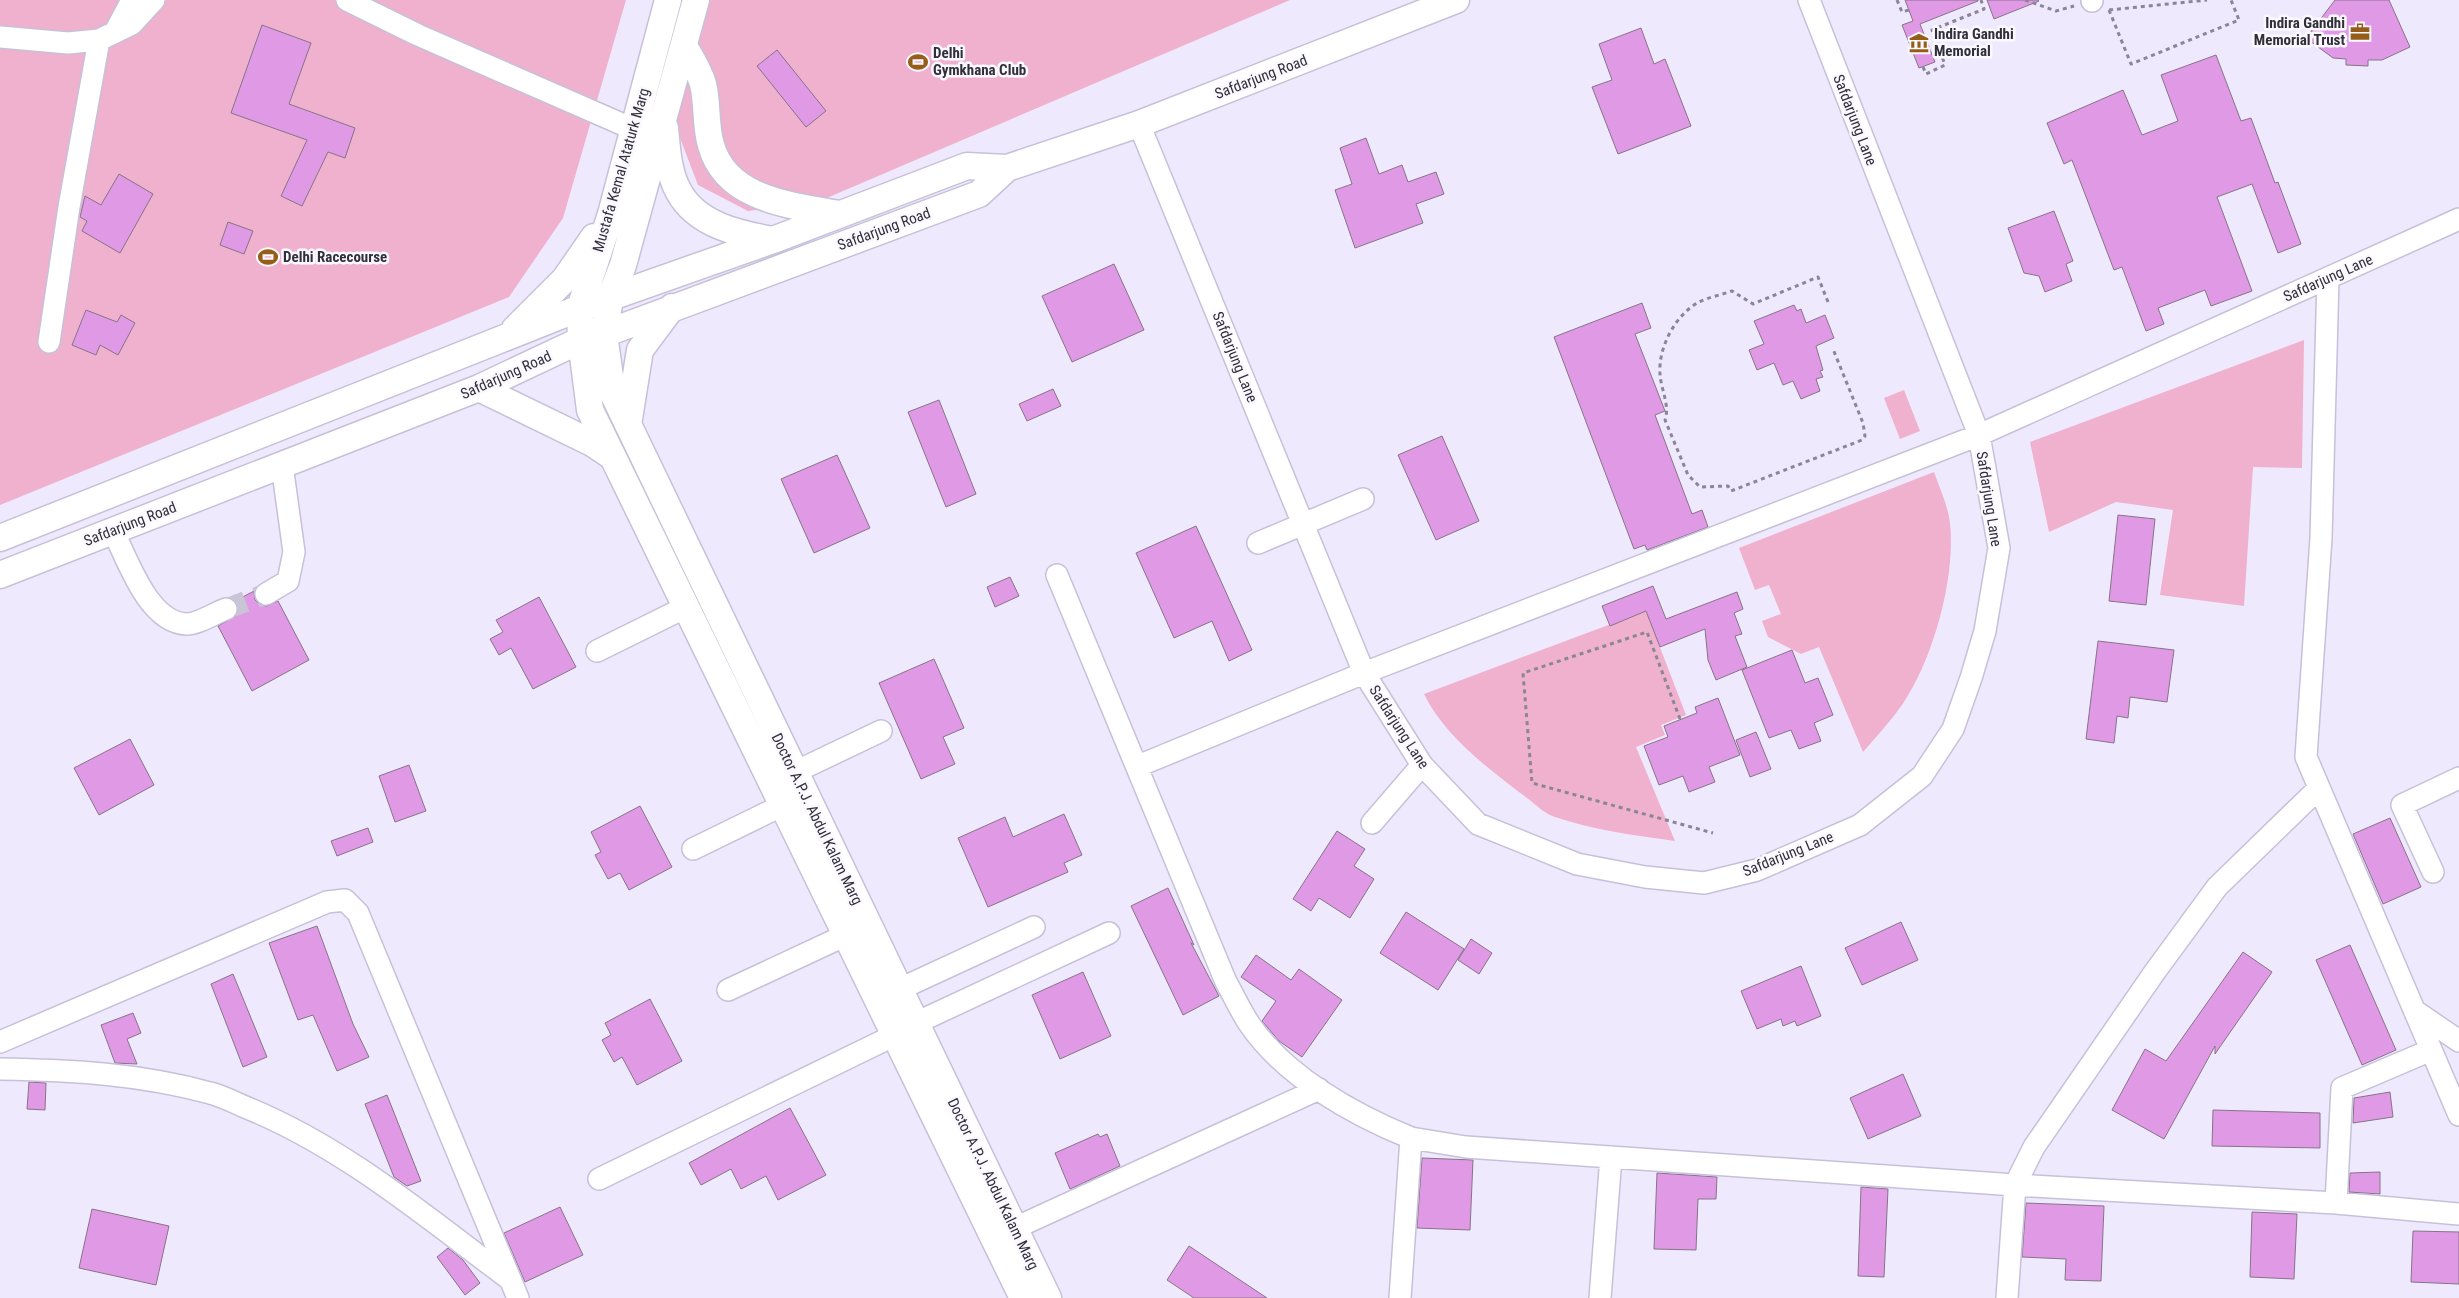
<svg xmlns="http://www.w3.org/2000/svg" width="2459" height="1298" viewBox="0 0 2459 1298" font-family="'Roboto Condensed',sans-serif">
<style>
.green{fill:#efb1cd}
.building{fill:#e099e5;stroke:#867487}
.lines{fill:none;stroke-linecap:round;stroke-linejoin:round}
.minor-tunnel{stroke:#c9c4d6;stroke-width:21;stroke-dasharray:21 11;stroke-linecap:butt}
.minor-casing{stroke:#c7c0d9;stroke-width:24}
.major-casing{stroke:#c7c0d9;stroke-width:29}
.path{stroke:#8a8695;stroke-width:3;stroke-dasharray:4 4;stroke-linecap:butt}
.minor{stroke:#fff;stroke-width:21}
.major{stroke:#fff;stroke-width:26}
.labels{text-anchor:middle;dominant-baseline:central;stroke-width:5;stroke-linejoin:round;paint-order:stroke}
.poi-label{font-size:15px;font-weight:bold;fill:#312f38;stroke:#fbf9ff;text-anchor:start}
.street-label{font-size:15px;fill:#312f38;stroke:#fbf9ff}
</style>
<rect width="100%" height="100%" fill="#efe9fe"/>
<path class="green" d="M0 0H626L563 218 509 297 0 505Z
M709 0H1290L815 203 748 211 698 185 675 125Z
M2304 340 2302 468 2253 467 2244 606 2160 595 2173 510 2116 502 2049 532 2030 442Z
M1904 390 1920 431 1900 439 1884 398Z
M1934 472C1940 489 1948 506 1950 523 1956 578 1933 660 1902 705 1890 722 1876 737 1863 752L1819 647 1801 654 1768 637 1762 621 1781 614 1769 585 1755 590 1739 548Z
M1646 611 1686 715 1661 725 1665 735 1636 747 1675 841C1633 835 1592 830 1552 816 1543 812 1535 804 1527 798 1490 770 1445 737 1424 694Z"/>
<path class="building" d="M1905 0H1978V1L1920 24 1935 62 1919 68 1902 25 1913 21Z
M1987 0H2038L2039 1 1994 19Z
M2335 0H2389L2410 47 2382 60H2368V66L2346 65V59L2333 58 2306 38Z
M262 25 311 43 289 104 355 128 345 158 328 152 302 206 281 196 307 140 231 113Z
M1641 28 1654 64 1665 59 1691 126 1618 154 1592 87 1612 80 1599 44Z
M777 50 826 111 806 127 757 66Z
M2216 55 2241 121 2251 118 2275 183 2278 182 2301 244 2278 253 2252 184 2217 197 2252 291 2211 306 2205 290 2158 308 2164 324 2146 331 2122 267 2114 270 2072 160 2064 164 2047 123 2123 90 2142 135 2178 121 2161 75Z
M1366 138 1379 174 1402 165 1408 182 1436 172 1444 194 1416 204 1423 223 1355 248 1335 190 1352 184 1340 148Z
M119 174 153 194 120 253 82 231 87 221 80 217 85 196 101 205Z
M2054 211 2073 261 2066 264 2072 281 2045 292 2039 276 2024 273 2008 228Z
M228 222 253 231 244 254 220 245Z
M1114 264 1144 330 1072 362 1042 296Z
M1642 303 1651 328 1635 334 1665 411 1655 415 1692 514 1702 510 1708 527 1647 550 1645 545 1634 549 1554 337Z
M1794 305 1797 311 1801 309 1806 323 1825 315 1834 338 1816 346 1823 370 1820 371 1823 377 1816 379 1820 391 1801 399 1793 381 1783 385 1774 363 1757 370 1749 350 1764 344 1754 321Z
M86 310 117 322 121 315 135 323 118 355 100 345 96 355 72 345Z
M1053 389 1061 406 1027 421 1019 404Z
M939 400 976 494 946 507 908 412Z
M1442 436 1479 521 1436 540 1398 455Z
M837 455 870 528 814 553 781 479Z
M2118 515 2155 519 2146 605 2109 601Z
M1196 526 1252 650 1229 661 1212 621 1174 638 1136 553Z
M1010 577 1019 596 995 607 987 587Z
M1653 586 1666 619 1737 592 1743 609 1734 613 1742 634 1735 636 1747 667 1716 680 1708 660 1705 629 1660 647 1646 611 1610 626 1602 606Z
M254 591 255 600 260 605 267 606 278 601 309 660 252 691 218 626 236 616 238 610 235 601Z
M539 597 576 667 533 689 511 648 499 655 490 639 503 632 496 620Z
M2098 641 2174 650 2167 702 2130 697 2128 718 2117 716 2114 743 2086 739Z
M1792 650 1805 683 1818 678 1833 715 1814 723 1821 741 1799 749 1791 730 1769 738 1742 670Z
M934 659 964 728 943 737 955 764 921 779 879 683Z
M1718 698 1740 755 1709 767 1715 782 1689 792 1683 776 1659 785 1644 746 1668 737 1664 726 1697 713 1695 707Z
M1756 732 1771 769 1750 777 1736 740Z
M130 739 154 785 99 815 74 768Z
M409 765 426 811 395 822 379 776Z
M640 806 672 867 629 890 620 873 608 879 595 855 601 852 591 832Z
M1064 814 1082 855 1064 863 1068 872 988 907 958 838 1005 817 1013 837Z
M2390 818 2421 887 2383 904 2353 834Z
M368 828 373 842 337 856 331 841Z
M1337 831 1365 849 1354 866 1374 879 1350 918 1319 898 1311 911 1293 899Z
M1168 888 1194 945 1191 943 1219 996 1183 1015 1131 906Z
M1406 912 1464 949 1438 990 1380 953Z
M1901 922 1918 960 1862 985 1845 948Z
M317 926 353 1024 369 1057 337 1071 313 1015 298 1020 269 943Z
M1471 939 1492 953 1479 974 1458 960Z
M2350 945 2396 1050 2362 1065 2316 960Z
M2243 952 2272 972 2215 1054V1046L2164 1139 2112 1110 2145 1049 2166 1061Z
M1256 955 1291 980 1299 969 1342 1000 1302 1057 1279 1041 1262 1021 1276 1001 1241 977Z
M1801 966 1821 1016 1797 1026 1795 1021 1783 1026 1781 1019 1757 1029 1741 991Z
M1083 972 1111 1036 1060 1059 1032 995Z
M233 974 267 1057 243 1067 211 984Z
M650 999 682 1061 637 1085 622 1057 614 1062 602 1040 611 1035 605 1023Z
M133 1013 141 1033 127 1039 137 1064 115 1063 101 1025Z
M1903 1074 1921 1116 1868 1139 1850 1098Z
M29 1082 46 1083 45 1110 27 1109Z
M2390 1092 2393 1117 2353 1123 2354 1098Z
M387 1095 421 1181 407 1186 394 1177 365 1104Z
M790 1108 826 1175 778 1200 766 1176 741 1189 731 1169 701 1185 689 1163Z
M2213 1110 2320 1113V1148L2212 1146Z
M1098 1134 1100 1137 1107 1134 1120 1166 1070 1189 1055 1153Z
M1422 1158 1473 1160 1470 1230 1417 1228Z
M2380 1172V1194L2349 1192 2350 1173Z
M1657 1173 1717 1177 1716 1199H1698L1696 1250 1654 1249Z
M1861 1187 1888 1189 1884 1277 1858 1276Z
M2026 1203 2104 1206 2101 1281 2065 1280 2066 1259 2022 1257Z
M560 1207 583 1255 525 1282 504 1233Z
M92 1209 169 1226 156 1285 79 1268Z
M2252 1212 2297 1214 2294 1279 2250 1277Z
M2413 1231 2459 1232V1284L2411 1282Z
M1189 1246 1267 1298H1194L1167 1280Z
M448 1248 463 1260 480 1283 465 1295 437 1257Z"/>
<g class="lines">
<path class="minor-tunnel" d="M226 609 266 594"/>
<defs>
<path id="minor" d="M347 0 418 35 633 129
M2092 0V1
M115 32 132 0
M0 37 68 43 99 40 132 24 154 0
M1139 124 1364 673 1422 765 1478 824 1577 864 1645 877 1704 883 1757 870 1860 825 1922 776 1953 729 1971 678 1985 631 1999 548 1979 435 1809 0
M2328 278 2321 538 2306 757 2459 1115
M49 342 69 207 99 40
M113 531C128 560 148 623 187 624 198 624 215 613 226 609
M1258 543 1363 499
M1057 575 1226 982C1234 996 1241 1012 1250 1025 1286 1077 1354 1115 1411 1138L1400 1298
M266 594 288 581 294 552 282 465
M597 651 686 607
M1138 766 1364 673 1979 435 2459 219
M795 772 881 731
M1372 823 1422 765
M693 849 783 805
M2433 872 2402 805 2459 778
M900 989 1034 927
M728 990 846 935
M2415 1011 2459 1041
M916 1023 1109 933
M0 1042 327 902 345 900 358 913 518 1298
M0 1069C71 1070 141 1074 210 1093 222 1096 234 1102 245 1107 342 1146 425 1216 508 1278
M1411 1138 1466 1147 2015 1185 2336 1203 2459 1214
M599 1179 895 1035
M2336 1203 2342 1088 2431 1050
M1015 1228 1319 1089
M1600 1298 1611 1157
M2007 1298 2015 1185 2034 1147 2154 973 2217 887 2319 788"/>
<path id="major" d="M668 0 611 214 580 308 581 340 590 410 1023 1298
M696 0 623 265 610 299 604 334 612 391 1048 1298
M684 46C691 58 699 70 703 84 708 104 705 126 711 145 726 200 791 205 838 214
M665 128C667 149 668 173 679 192 697 225 739 234 773 240
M515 329 565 279 594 237
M479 388 592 443 613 457
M628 425 640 350 672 307
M0 538 580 308 773 240 967 166 1007 168 1139 124 1456 0
M0 575 479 388 581 340 604 334 979 194 1007 168"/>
</defs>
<use href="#minor" class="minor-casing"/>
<use href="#major" class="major-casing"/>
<path class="path" d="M1897 0 1902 12 1909 10
M2025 0 2056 11 2074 6
M2109 10 2131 64 2239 20 2231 0
M2109 10 2207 0
M1923 67 1926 74 1945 65 1932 30 1984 9 1981 0
M1828 302 1818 277 1753 304 1732 291C1721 295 1709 297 1699 302 1675 315 1658 348 1660 374 1661 390 1670 405 1665 420L1688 475 1700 487 1728 486 1731 491 1862 440 1865 436 1863 423 1833 349
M1680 719 1647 632 1523 673 1532 783 1713 833"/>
<use href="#minor" class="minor"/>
<use href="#major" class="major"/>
</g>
<defs>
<symbol id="office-bare" viewBox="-9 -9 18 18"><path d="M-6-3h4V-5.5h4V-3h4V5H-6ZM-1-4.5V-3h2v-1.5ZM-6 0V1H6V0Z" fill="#955d18" stroke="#fbf9ff" stroke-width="2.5" paint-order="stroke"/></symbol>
<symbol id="museum-bare" viewBox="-9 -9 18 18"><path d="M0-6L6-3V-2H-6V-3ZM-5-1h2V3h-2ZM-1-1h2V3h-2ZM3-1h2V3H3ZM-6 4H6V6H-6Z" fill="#955d18" stroke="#fbf9ff" stroke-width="2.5" paint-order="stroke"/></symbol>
<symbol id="stadium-bare" viewBox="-9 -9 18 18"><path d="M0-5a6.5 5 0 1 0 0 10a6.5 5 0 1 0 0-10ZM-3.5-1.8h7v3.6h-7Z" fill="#955d18" stroke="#fbf9ff" stroke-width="2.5" paint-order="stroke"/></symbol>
</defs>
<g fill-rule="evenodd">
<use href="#office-bare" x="2346" y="18" width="28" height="28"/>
<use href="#museum-bare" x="1905" y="29" width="28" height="28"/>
<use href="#stadium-bare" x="904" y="48" width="28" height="28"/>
<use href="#stadium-bare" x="254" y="243" width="28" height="28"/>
</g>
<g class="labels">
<g class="poi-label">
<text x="2345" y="23" text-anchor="end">Indira Gandhi<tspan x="2345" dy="17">Memorial Trust</tspan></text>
<text x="1934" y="34">Indira Gandhi<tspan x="1934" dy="17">Memorial</tspan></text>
<text x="933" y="53">Delhi<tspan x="933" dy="17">Gymkhana Club</tspan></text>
<text x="283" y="257">Delhi Racecourse</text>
</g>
<g class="street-label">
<text transform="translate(1261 77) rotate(-21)">Safdarjung Road</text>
<text transform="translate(1855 120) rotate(69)">Safdarjung Lane</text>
<text transform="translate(621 170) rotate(-74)">Mustafa Kemal Ataturk Marg</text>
<text transform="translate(884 229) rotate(-20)">Safdarjung Road</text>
<text transform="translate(2328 278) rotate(-24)">Safdarjung Lane</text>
<text transform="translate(1235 357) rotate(68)">Safdarjung Lane</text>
<text transform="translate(506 375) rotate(-24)">Safdarjung Road</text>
<text transform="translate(1989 499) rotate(81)">Safdarjung Lane</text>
<text transform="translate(130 524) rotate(-21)">Safdarjung Road</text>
<text transform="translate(1399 727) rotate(57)">Safdarjung Lane</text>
<text transform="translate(817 819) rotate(64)">Doctor A.P.J. Abdul Kalam Marg</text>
<text transform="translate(1788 854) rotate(-22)">Safdarjung Lane</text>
<text transform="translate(993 1184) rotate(64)">Doctor A.P.J. Abdul Kalam Marg</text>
</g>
</g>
</svg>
